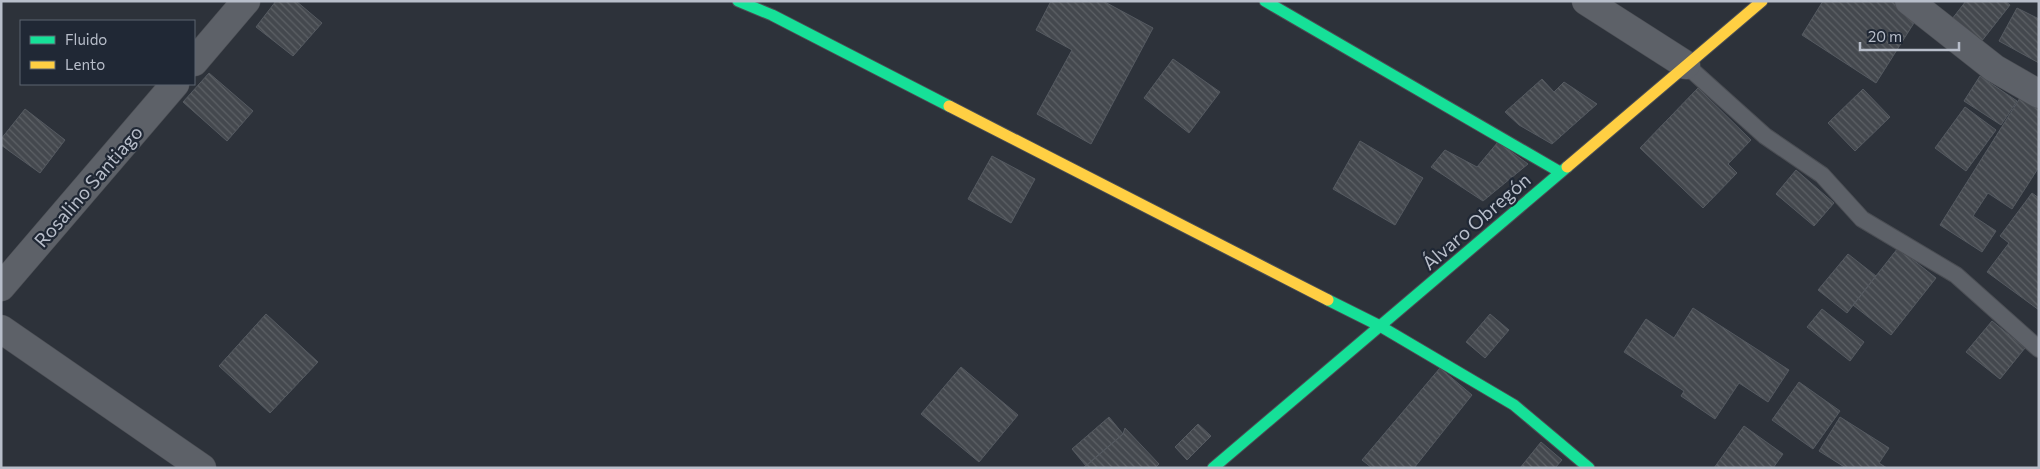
<svg xmlns="http://www.w3.org/2000/svg" width="2040" height="469" viewBox="0 0 2040 469" font-family="Commissioner,sans-serif">
<style>
.building{fill:url(#building-back-hatch);stroke:#555a61}
.lines{fill:none;stroke-linecap:round;stroke-linejoin:round}
.lane-casing{stroke:#4b4e54;stroke-width:18}
.street-casing{stroke:#4b4e54;stroke-width:29}
.fast-casing{stroke:#4b4e54;stroke-width:13}
.slow-casing{stroke:#4b4e54;stroke-width:13}
.lane{stroke:#5d6168;stroke-width:16}
.street{stroke:#5d6168;stroke-width:28}
.fast{stroke:#16e098;stroke-width:11}
.slow{stroke:#ffcf43;stroke-width:11}
.labels{text-anchor:middle;dominant-baseline:central;stroke-width:4.5;stroke-linejoin:round;paint-order:stroke}
.street-label{font-size:19px;fill:#b8beca;stroke:#202835}
</style>
<defs>
<pattern id="building-back-hatch" width="6" height="6" patternUnits="userSpaceOnUse" patternTransform="scale(1.25)"><rect width="6" height="6" fill="#44484e"/><path d="M-1 5l2 2M0 0l6 6M5-1l2 2" fill="none" stroke="#5d6166"/></pattern>
</defs>
<rect width="100%" height="100%" fill="#2d323a"/>
<path class="building" d="M276 1H296L322 23 293 56 256 27Z
M1051 1H1103L1153 28 1091 144 1037 114 1072 50 1036 30Z
M1823 1H1897L1919 15 1876 83 1802 35Z
M1966 1H2005L2010 5 1981 42 1952 19Z
M2017 8 2039 19V63L1999 41Z
M1173 59 1220 92 1189 133 1144 98Z
M209 73 253 111 227 141 183 102Z
M1980 76 2017 101 2001 125 1964 101Z
M1542 79 1554 92 1564 82 1597 104 1552 144 1519 125 1505 112Z
M1698 88 1751 140 1728 164 1737 173 1703 208 1640 148Z
M1863 89 1890 117 1855 151 1828 123Z
M2025 90 2039 99V167L2012 209 1988 193 1973 216 1996 231 1982 252 1940 225Z
M1965 107 1996 130 1966 171 1935 148Z
M25 109 65 140 40 173 1 145V139Z
M1360 141 1423 178 1395 225 1333 189Z
M1498 142 1528 164 1483 201 1431 167 1445 150 1477 167Z
M992 156 1035 179 1011 223 968 199Z
M1796 170 1834 203 1814 226 1776 194Z
M2032 193 2039 198V310L1987 272 2009 243 2000 236Z
M1898 248 1936 278 1891 335 1853 305Z
M1848 254 1876 276 1847 313 1818 290Z
M1693 308 1789 370 1768 402 1739 383 1715 419 1681 396 1684 391 1624 352 1646 319 1674 338Z
M1822 309 1864 342 1850 361 1807 327Z
M266 314 318 362 270 413 219 366Z
M1490 314 1509 330 1485 358 1466 342Z
M1992 321 2025 348 2000 379 1966 352Z
M961 367 1018 415 979 462 921 414Z
M1440 368 1472 395 1414 468H1372L1362 460Z
M1799 382 1840 411 1813 449 1772 420Z
M1109 417 1123 434 1086 466 1072 449Z
M1840 417 1889 448 1879 463 1887 468H1846L1819 451Z
M1198 424 1211 436 1187 460 1175 447Z
M1744 426 1783 454 1773 468H1714Z
M1125 428 1159 464 1155 468H1083L1123 434Z
M1541 442 1562 460 1555 468H1520Z"/>
<g class="lines">
<defs>
<path id="lane" d="M1686 65 1765 136 1822 175 1862 219 1956 275 2039 349"/>
<path id="street" d="M1586 1 1686 65
M1909 1 1994 68 2039 94
M194 62 246 1
M1 287 175 84
M1 329 202 468"/>
<path id="fast" d="M738 1 772 15 949 106
M1265 1 1560 172
M1328 300 1380 326 1514 405 1589 468
M1213 468 1567 167"/>
<path id="slow" d="M949 106 1328 300
M1567 167 1762 1"/>
</defs>
<use href="#lane" class="lane-casing"/>
<use href="#street" class="street-casing"/>
<use href="#fast" class="fast-casing"/>
<use href="#slow" class="slow-casing"/>
<use href="#lane" class="lane"/>
<use href="#street" class="street"/>
<use href="#fast" class="fast"/>
<use href="#slow" class="slow"/>
</g>
<g class="labels">
<g class="street-label">
<text transform="translate(88 186) rotate(-49)">Rosalino Santiago</text>
<text transform="translate(1476 221) rotate(-41)">Álvaro Obregón</text>
</g>
</g>
<rect width="2040" height="469" fill="none" stroke="#b8beca" stroke-width="5"/>
<rect x="20" y="20" width="175" height="65" fill="#202835" stroke="#5d6471"/>
<rect x="30" y="36" width="25" height="8" fill="#16e098" stroke="#5d6471"/>
<text x="65" y="45" font-size="15" fill="#b8beca">Fluido</text>
<rect x="30" y="61" width="25" height="8" fill="#ffcf43" stroke="#5d6471"/>
<text x="65" y="70" font-size="15" fill="#b8beca">Lento</text>
<path d="M1860 42v8h99v-8" fill="none" stroke="#b8beca" stroke-width="2.5"/>
<text x="1868" y="42" font-size="15" fill="#b8beca" stroke="#202835" stroke-width="4" paint-order="stroke">20 m</text>
</svg>
